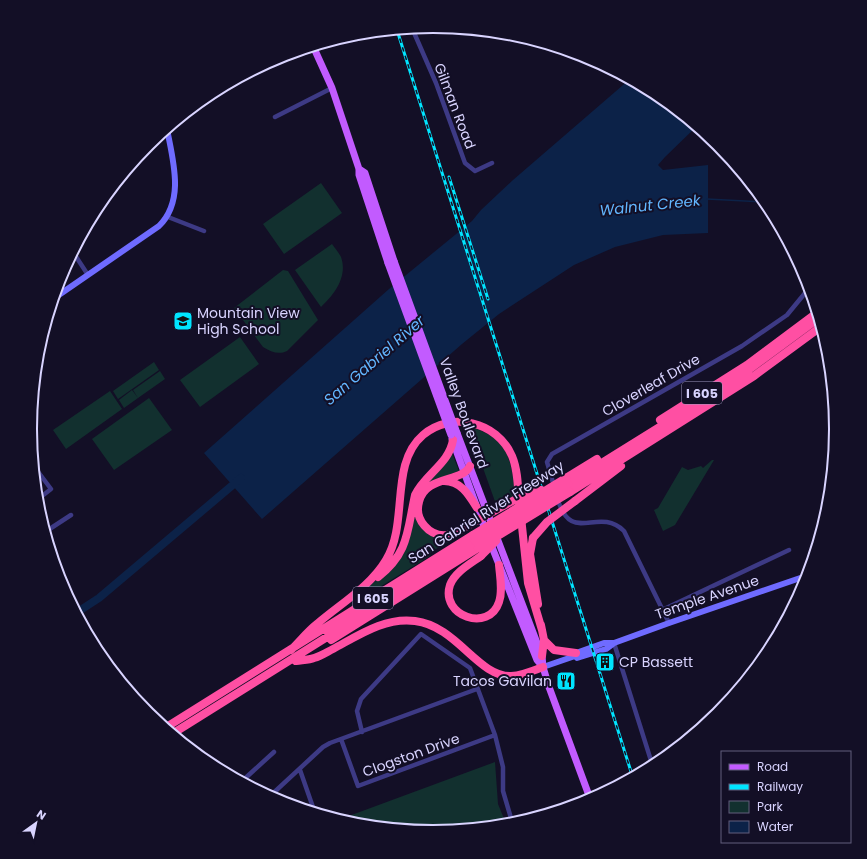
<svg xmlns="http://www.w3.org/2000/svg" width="867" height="859" viewBox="0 0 867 859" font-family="Poppins,sans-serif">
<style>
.green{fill:#12302f}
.water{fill:#0c2248}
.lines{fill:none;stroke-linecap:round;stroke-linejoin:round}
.stream{stroke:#0c2248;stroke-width:1.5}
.river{stroke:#0c2248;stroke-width:8}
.street{stroke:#3d3a85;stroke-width:4.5}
.secondary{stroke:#6f6bff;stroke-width:6}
.primary{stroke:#c25bff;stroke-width:7}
.highway{stroke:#ff4fa3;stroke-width:8}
.rail-casing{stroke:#00e5ff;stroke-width:3}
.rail{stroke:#130f26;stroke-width:1.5;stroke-dasharray:4.5;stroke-linecap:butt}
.primary-bridge{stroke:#c25bff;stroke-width:7}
.highway-bridge{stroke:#ff4fa3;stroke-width:8}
.labels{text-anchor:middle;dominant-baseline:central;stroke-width:4;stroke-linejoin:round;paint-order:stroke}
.shield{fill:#130f26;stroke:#9e99be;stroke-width:1}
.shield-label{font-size:13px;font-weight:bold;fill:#d9d4ff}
.street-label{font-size:14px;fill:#d9d4ff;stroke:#130f26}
.poi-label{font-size:14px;fill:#d9d4ff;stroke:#130f26;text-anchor:start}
.water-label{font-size:15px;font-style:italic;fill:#62b6ff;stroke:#130f26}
.rim{fill:none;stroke:#d9d4ff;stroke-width:2}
</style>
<rect width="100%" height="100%" fill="#130f26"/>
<path class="green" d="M321 183 342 213 284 254 263 224Z
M332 244C335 248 339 253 341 257 348 277 334 295 321 307L295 270Z
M283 270 288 271 318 320 287 351C279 355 271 352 263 347L234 308Z
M240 337 259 364 200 407 180 380Z
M154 362 159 370 118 399 113 391Z
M160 371 165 379 138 398 133 390Z
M132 390 138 398 124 408 119 400Z
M110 391 122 409 66 449 53 430Z
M149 398 172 430 114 470 92 439Z
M470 427C510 438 512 463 515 498L497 507 469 429Z
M452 453 459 471C449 475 436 478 428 485 409 500 415 530 438 537 445 539 453 535 458 535L452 538 453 540 432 551 430 556 370 593 367 587C401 565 404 560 412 520 414 510 415 499 420 490 428 476 445 468 452 453Z
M712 460H714L675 525 663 531 654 510 658 508 682 467 688 470 701 466 703 468Z
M495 762 498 804 507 826 433 833 355 825 338 820Z"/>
<path class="water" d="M630 79 658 94 697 126 665 157 658 165 663 170 708 165V233L663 235 615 247 574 265 499 314 462 344 262 519 204 453 389 289 472 221 481 210 513 180Z"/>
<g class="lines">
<path class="stream" d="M707 199 766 202"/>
<path class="river" d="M76 613 99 598 241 478"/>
<path class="street" d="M412 28 436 83 465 163 475 171 492 163
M275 117 332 88
M168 217 204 231
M73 252 88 275
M33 465 51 489 37 500
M554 486 547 462 552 454 742 346 787 315 810 287
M557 497C571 547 597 505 624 531L669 623
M45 532 71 515
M662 610 789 550
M614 643 653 767
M362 732 357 711 361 699 421 634 470 668 495 735 503 767V791L513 825
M341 739 358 786 495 735
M300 770 315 813
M241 782 274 752
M269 797 323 747 330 743 477 689"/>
<path class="secondary" d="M53 299 159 226C185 200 173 161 167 129
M575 656 576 653 604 643H614
M543 667 575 656 577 658 606 649 614 643 669 623 809 575"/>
<path class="primary" d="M313 46 332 88 359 169V175L388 263
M359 169 365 173 394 261
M457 433 542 656 543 667 549 687 591 801
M452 439 486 532
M490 542 537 660 543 667"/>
<path class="highway" d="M660 420 747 365 818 312
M566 478 597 459
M444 481C461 481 469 495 477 508
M568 484 732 382 819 318
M570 492 754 376 822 326
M575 501 621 466
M521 517 528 583 542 630
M469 525C462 529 455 534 447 535 429 537 414 519 419 502 425 475 462 483 470 466
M533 538 530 554 538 604
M481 556C470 564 455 572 450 585 440 616 489 633 499 602 503 591 500 577 499 565
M378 577C409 553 407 531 415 495 425 474 449 464 453 440
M541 625 544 640 542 656
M328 633 475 541
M331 640 478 548
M544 640 554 650 576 653
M291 650C300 641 308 631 317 624 340 604 370 587 386 560 409 523 389 464 423 435 451 411 497 421 512 456 518 470 518 488 519 503
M296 661C302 660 309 660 314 658 321 656 327 652 333 649 359 635 385 617 415 621 457 626 478 677 511 676 521 676 533 671 543 667
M165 728 473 535
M172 734 335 632"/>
<defs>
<path id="rail" d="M397 30 633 778
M449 177 488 299"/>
</defs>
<use href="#rail" class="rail-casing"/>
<use href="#rail" class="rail"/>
<path class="primary-bridge" d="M394 261 457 433
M388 263 451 435"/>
<path class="highway-bridge" d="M469 525 529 492 541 490
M473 535 566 478
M533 538 547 522 575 501
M475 541 568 484
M478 548 570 492
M481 556 496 541"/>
</g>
<defs>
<symbol id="school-square" viewBox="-11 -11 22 22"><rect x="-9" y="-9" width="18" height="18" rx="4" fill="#00e5ff" stroke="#130f26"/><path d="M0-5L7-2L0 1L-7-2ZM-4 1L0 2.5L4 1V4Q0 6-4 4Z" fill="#111"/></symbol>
<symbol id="building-square" viewBox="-11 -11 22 22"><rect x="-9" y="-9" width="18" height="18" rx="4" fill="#00e5ff" stroke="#130f26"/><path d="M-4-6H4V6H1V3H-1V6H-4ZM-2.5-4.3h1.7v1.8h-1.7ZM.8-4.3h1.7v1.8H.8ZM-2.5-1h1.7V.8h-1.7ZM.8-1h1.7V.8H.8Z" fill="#111"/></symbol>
<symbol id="restaurant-square" viewBox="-11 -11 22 22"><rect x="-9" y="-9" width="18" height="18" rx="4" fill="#00e5ff" stroke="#130f26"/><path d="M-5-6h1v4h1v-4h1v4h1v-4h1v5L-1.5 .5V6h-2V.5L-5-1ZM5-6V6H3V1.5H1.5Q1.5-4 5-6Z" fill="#111"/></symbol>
</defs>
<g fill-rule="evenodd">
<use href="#school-square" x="172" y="310" width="22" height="22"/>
<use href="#building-square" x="594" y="651" width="22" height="22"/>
<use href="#restaurant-square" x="555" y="670" width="22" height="22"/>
</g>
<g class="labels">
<g class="shield">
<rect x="682" y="382" width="40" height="22" rx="3"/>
<rect x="353" y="587" width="40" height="22" rx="3"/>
</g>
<g class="shield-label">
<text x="702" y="393">I 605</text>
<text x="373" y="598">I 605</text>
</g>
<g class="street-label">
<text transform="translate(455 106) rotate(69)">Gilman Road</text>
<text transform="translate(651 385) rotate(-30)">Cloverleaf Drive</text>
<text transform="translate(464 413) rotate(70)">Valley Boulevard</text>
<text transform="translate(486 512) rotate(-32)">San Gabriel River Freeway</text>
<text transform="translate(707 597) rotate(-19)">Temple Avenue</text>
<text transform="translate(411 755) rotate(-20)">Clogston Drive</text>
</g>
<g class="poi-label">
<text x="197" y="313">Mountain View<tspan x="197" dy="16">High School</tspan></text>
<text x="619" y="662">CP Bassett</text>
<text x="552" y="681" text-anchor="end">Tacos Gavilan</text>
</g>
<g class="water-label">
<text transform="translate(650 205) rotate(-6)">Walnut Creek</text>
<text transform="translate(374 360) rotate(-41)">San Gabriel River</text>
</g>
</g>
<path d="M0 0H867V859H0ZM37 429a396 396 0 1 1 792 0a396 396 0 1 1-792 0Z" fill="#130f26" fill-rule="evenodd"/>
<path class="rim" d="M37 429a396 396 0 1 1 792 0a396 396 0 1 1-792 0Z"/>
<rect x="721" y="751" width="130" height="92" fill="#130f26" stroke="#625e7d"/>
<rect x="729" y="764" width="20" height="6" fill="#c25bff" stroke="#625e7d"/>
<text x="757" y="771" font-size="12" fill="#d9d4ff">Road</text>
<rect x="729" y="784" width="20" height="6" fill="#00e5ff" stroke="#625e7d"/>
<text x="757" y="791" font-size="12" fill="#d9d4ff">Railway</text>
<rect x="729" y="801" width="20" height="12" fill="#12302f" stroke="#625e7d"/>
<text x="757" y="811" font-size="12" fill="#d9d4ff">Park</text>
<rect x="729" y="821" width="20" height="12" fill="#0c2248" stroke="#625e7d"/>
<text x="757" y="831" font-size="12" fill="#d9d4ff">Water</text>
<g transform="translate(36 823) rotate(33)" stroke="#130f26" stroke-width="3" paint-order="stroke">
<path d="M0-3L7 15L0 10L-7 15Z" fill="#d9d4ff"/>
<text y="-6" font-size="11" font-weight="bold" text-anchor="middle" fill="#d9d4ff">N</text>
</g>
</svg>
